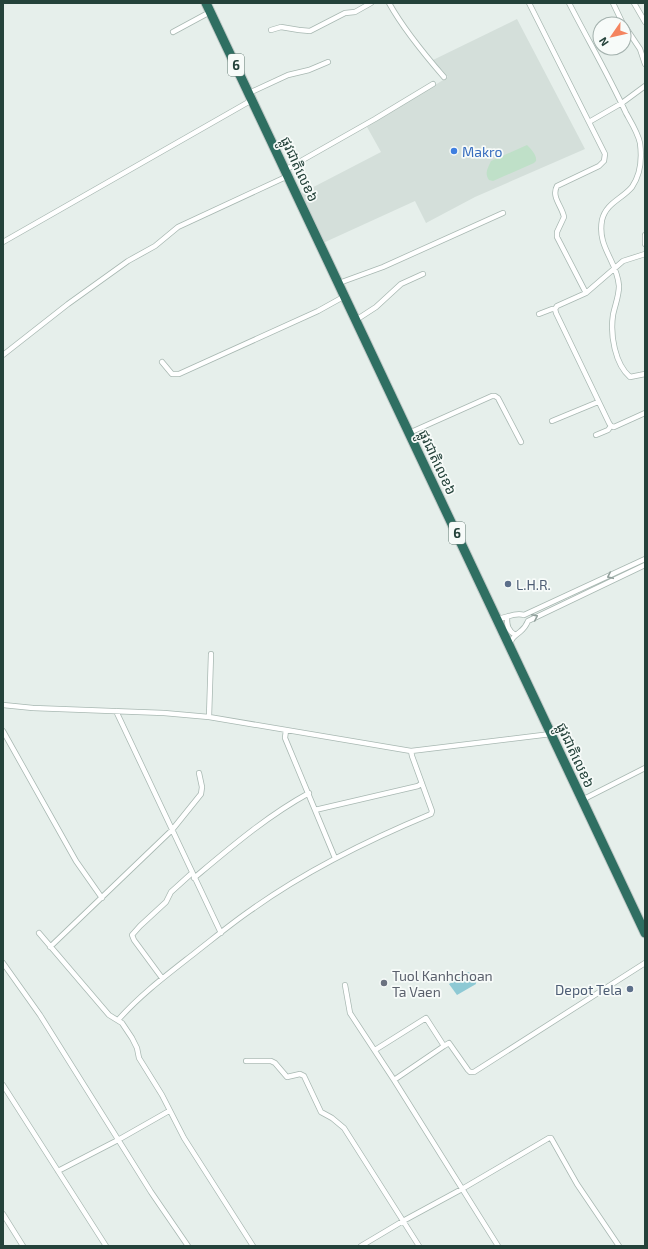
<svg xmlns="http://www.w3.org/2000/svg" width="648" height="1249" viewBox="0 0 648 1249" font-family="'Exo 2','Noto Sans Khmer',sans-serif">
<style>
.built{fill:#d4dfda}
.green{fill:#bfe0c8}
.water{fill:#8ec9d4}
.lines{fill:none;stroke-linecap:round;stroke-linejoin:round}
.street-casing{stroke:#a8b8b2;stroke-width:6}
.highway-casing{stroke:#c2cac8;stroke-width:11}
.street{stroke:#fff;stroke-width:4.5}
.highway{stroke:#2f6f62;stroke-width:9}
.oneway{stroke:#92a09c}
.shop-dot{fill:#3f7fe0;stroke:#f7fbf9;stroke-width:1.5}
.service-dot{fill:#5c6f8a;stroke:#f7fbf9;stroke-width:1.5}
.worship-dot{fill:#6b7280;stroke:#f7fbf9;stroke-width:1.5}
.labels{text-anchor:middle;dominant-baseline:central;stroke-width:3.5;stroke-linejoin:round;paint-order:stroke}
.shield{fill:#f7fbf9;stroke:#637a73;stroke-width:1}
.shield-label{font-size:13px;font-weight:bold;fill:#24423a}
.shop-label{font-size:14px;fill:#366cbe;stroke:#f7fbf9;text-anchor:start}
.street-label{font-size:14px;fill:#24423a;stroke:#f7fbf9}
.service-label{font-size:14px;fill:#4e5e75;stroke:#f7fbf9;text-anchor:start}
.worship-label{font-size:14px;fill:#5b616d;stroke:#f7fbf9;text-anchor:start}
</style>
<rect width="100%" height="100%" fill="#e6efeb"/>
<path class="built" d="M517 19 585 149 475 197 426 223 415 201 323 243 300 194 381 152 367 127 448 77 433 60Z"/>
<path class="green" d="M527 145C531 149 537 155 536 161L534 163 493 181 489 180C484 173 488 168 491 161Z"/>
<path class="water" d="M468 972 474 975 476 984 457 995 449 984Z"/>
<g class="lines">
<defs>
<path id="street" d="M389 3C404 30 424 54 444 77
M529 3 605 154 604 161 599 166 557 186C551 197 562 206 564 217L557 232V237L586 293
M569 3C588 40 609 76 626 113 631 122 638 133 640 143 642 158 641 174 632 187 622 199 606 203 602 220 597 248 617 260 619 286 619 296 615 305 613 315 610 335 615 364 630 377L645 374
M613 3 623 24
M634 3 645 22
M624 25 640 49 645 64
M271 30 281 27 299 30 310 31 345 13 355 12 371 3
M173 32 210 12
M249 93 288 75 309 70 328 62
M589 122 622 103 645 86
M285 170 375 119 433 84
M645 235V244
M3 242 252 100
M339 283 383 267 503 213
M555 309 556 313 609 423 611 426
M539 314 552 309H555L557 306 586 293 623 261 645 254
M356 320 376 307 401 284 423 274
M3 355 68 304 128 261 155 246 178 227 288 176
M162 362 172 374H179L318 311 345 296
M552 421 598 402
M409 433 492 396H495L498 398 521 442
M596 435 608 430 611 426 614 427 645 413
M507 618C507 626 508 630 515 635
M497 619C507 618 514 612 524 615L645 559
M509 644C511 642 512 638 515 636 521 630 524 631 528 621L645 565
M3 705 33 708 164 713 209 717 411 751 551 734
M116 711 221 933
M209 717 211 654
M286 730 285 738 335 858
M3 731 76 861 102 898
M582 800 645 768
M315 810 418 786 422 783
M194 878C231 847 267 816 309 793
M39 933 109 1015 122 1023 132 1038 137 1048 139 1058 162 1095 184 1138 253 1246
M50 947 172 830 201 794 202 787 199 773
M3 963 40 1015 151 1192 188 1246
M162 978 134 940 132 935 140 926 166 902 171 892 192 873
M345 985 350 1013 394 1080 498 1246
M118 1020C141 994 168 974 196 952 214 938 232 923 251 910 307 870 368 840 431 814L432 811 412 756 411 751
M375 1050 426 1018 444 1046 449 1043 468 1070 470 1072H474L645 963
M246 1061H271L275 1063 287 1077 300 1074 304 1076 321 1112 332 1118 344 1128 419 1246
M394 1080 444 1046
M3 1085 106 1246
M58 1171 118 1140 169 1111
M3 1214 23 1246
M361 1246 403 1221 462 1189 549 1138H551L577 1184 619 1246"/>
<path id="highway" d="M206 3 645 933"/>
</defs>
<use href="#street" class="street-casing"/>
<use href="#highway" class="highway-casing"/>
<use href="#street" class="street"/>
<use href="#highway" class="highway"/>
</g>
<defs><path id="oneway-chevron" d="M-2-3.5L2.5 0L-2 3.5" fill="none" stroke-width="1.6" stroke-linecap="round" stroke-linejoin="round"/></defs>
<g class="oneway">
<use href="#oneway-chevron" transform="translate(610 576) rotate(155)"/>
<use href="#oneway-chevron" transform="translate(535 617) rotate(-26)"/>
</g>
<circle class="shop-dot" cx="454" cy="151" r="4"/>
<g class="service-dot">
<circle cx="508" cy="584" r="4"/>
<circle cx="630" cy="989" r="4"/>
</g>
<circle class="worship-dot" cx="384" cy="983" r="4"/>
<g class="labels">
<g class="shield">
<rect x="228" y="54" width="16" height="22" rx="3"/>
<rect x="449" y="522" width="16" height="22" rx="3"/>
</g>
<g class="shield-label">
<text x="236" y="65">6</text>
<text x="457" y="533">6</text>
</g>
<g class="shop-label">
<text x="462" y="151">Makro</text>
</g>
<g class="street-label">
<text transform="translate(300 169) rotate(65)">ផ្លូវជាតិលេខ៦</text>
<text transform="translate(438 462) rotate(65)">ផ្លូវជាតិលេខ៦</text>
<text transform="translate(576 755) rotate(65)">ផ្លូវជាតិលេខ៦</text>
</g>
<g class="service-label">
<text x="516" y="584">L.H.R.</text>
<text x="622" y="989" text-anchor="end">Depot Tela</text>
</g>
<g class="worship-label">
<text x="392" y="975">Tuol Kanhchoan<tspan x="392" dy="16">Ta Vaen</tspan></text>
</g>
</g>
<rect width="648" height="1249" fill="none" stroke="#24423a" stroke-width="8"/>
<g transform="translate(612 36) rotate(236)"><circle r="19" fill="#f7fbf9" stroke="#a3b1ad"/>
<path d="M0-3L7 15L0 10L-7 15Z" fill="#f4845f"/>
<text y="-6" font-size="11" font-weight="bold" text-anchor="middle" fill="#24423a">N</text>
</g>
</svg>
